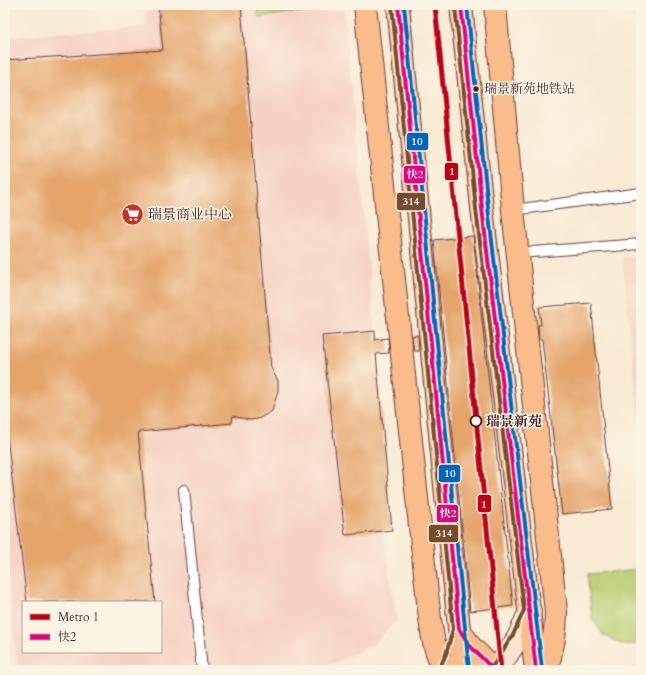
<svg xmlns="http://www.w3.org/2000/svg" width="646" height="675" viewBox="0 0 646 675" font-family="Cardo,'Noto Serif SC',serif">
<style>
.built{fill:#f6d2c3;fill-rule:evenodd}
.green{fill:#b8ce72;stroke:#81764e}
.building{fill:#e4a46a}
.lines{fill:none;stroke-linecap:round;stroke-linejoin:round}
.lane-casing{stroke:#643d44;stroke-width:12}
.secondary-casing{stroke:#643d44;stroke-width:24}
.primary-casing{stroke:#643d44;stroke-width:24}
.lane{stroke:#fff;stroke-width:10}
.secondary{stroke:#fde4d0;stroke-width:22}
.primary{stroke:#f9bc8a;stroke-width:22}
.bus-1-casing{stroke:#fcf5e5;stroke-width:7}
.bus-2-casing{stroke:#fcf5e5;stroke-width:7}
.bus-3-casing{stroke:#fcf5e5;stroke-width:7}
.bus-1{stroke:#e5007d;stroke-width:4}
.bus-2{stroke:#7a4b2a;stroke-width:4}
.bus-3{stroke:#0065bd;stroke-width:4}
.metro-1-casing{stroke:#fcf5e5;stroke-width:8}
.metro-1{stroke:#bd0016;stroke-width:5}
.bus-dot{fill:#4a1f2b;stroke:#fcf5e5;stroke-width:1.5}
.stop-dot{fill:#fcf5e5;stroke:#4a1f2b;stroke-width:2}
.labels{text-anchor:middle;dominant-baseline:central;stroke-width:3;stroke-linejoin:round;paint-order:stroke}
.bus-label{font-size:13px;fill:#4a1f2b;stroke:#fcf5e5;text-anchor:start}
.poi-label{font-size:14px;fill:#4a1f2b;stroke:#fcf5e5;text-anchor:start}
.stop-label{font-size:14px;font-weight:bold;fill:#4a1f2b;stroke:#fcf5e5;text-anchor:start}
.line-badge{stroke:#fcf5e5;stroke-width:1.5}
.badge-label{font-size:11px;text-anchor:middle;font-weight:bold;fill:#fff}
</style>
<rect width="100%" height="100%" fill="#fcf5e5"/>
<filter id="ink" filterUnits="userSpaceOnUse"><feTurbulence type="fractalNoise" baseFrequency=".025" numOctaves="2"/><feDisplacementMap in="SourceGraphic" scale="8" xChannelSelector="R" yChannelSelector="G"/><feConvolveMatrix kernelMatrix="1 2 1 2 8 2 1 2 1" color-interpolation-filters="sRGB"/></filter>
<filter id="wash" filterUnits="userSpaceOnUse"><feTurbulence type="fractalNoise" baseFrequency=".012" numOctaves="4" result="noise"/><feDisplacementMap in="SourceGraphic" scale="16" xChannelSelector="R" yChannelSelector="G"/><feGaussianBlur stdDeviation="0.9" result="paint"/><feColorMatrix in="noise" values="0 0 0 0 0 0 0 0 0 0 0 0 0 0 0 0 0 1.4 0 .05"/><feComposite in="paint" operator="in"/></filter>
<g filter="url(#wash)">
<rect width="100%" height="100%" fill="#f8ead3"/>
<path class="built" d="M145 5H257L259 17 344 10 375 331 323 336 345 535 383 531 397 620 373 645 333 664 298 670H18L5 555V37L149 26 147 25ZM23 602H161V652H23Z
M641 256V436L622 258Z"/>
<path class="green" d="M257 5H346V6L259 17Z
M641 569V644H621L603 635 592 618 587 574Z"/>
<g id="blocks">
<path class="building" d="M158 5H241L271 368 278 381V391L272 411 258 419 249 420 233 416 232 423 138 432 155 602H27L5 420V60L163 50Z
M473 236 513 606 470 611 434 240Z
M591 303 612 509 562 514 542 339H539L538 325H541L539 307Z
M375 331V340L388 338 389 353 376 354 392 530 345 535 322 336Z
M418 335 419 351H414L412 336Z"/>
</g>
</g>
<g filter="url(#ink)">
<use href="#blocks" fill-opacity="0" stroke="#643d44" stroke-width="1"/>
<g class="lines">
<defs>
<path id="lane" d="M513 210 641 193
M518 253 641 244
M184 490 202 670"/>
<path id="secondary" d="M497 670 518 638 530 611"/>
<path id="primary" d="M365 5 428 602C431 625 432 651 446 670
M398 5 463 670
M461 5 482 208 536 670
M495 5 513 210 556 612C556 633 553 650 546 670
M459 629 470 646 494 670"/>
</defs>
<use href="#lane" class="lane-casing"/>
<use href="#secondary" class="secondary-casing"/>
<use href="#primary" class="primary-casing"/>
<use href="#lane" class="lane"/>
<use href="#secondary" class="secondary"/>
<use href="#primary" class="primary"/>
<defs>
<path id="bus-1" d="M398 5 459 629 470 646 494 670
M461 5 482 208 536 670"/>
<path id="bus-2" d="M392 6 453 629 446 654 440 667
M455 6 476 209 524 610 513 635 492 667"/>
<path id="bus-3" d="M404 5 469 669
M467 5 488 207 542 669"/>
</defs>
<use href="#bus-1" class="bus-1-casing"/>
<use href="#bus-2" class="bus-2-casing"/>
<use href="#bus-3" class="bus-3-casing"/>
<use href="#bus-1" class="bus-1"/>
<use href="#bus-2" class="bus-2"/>
<use href="#bus-3" class="bus-3"/>
<defs>
<path id="metro-1" d="M435 5 501 670"/>
</defs>
<use href="#metro-1" class="metro-1-casing"/>
<use href="#metro-1" class="metro-1"/>
</g>
</g>
<defs>
<symbol id="supermarket-disc" viewBox="-11 -11 22 22"><circle r="9.5" fill="#c8321e" stroke="#fcf5e5"/><path d="M-6-5.5h2.5l.6 2H6L4.5 2H-2.5L-4.4-4H-6ZM-1.5 3.2a1.3 1.3 0 1 0 .1 0ZM3 3.2a1.3 1.3 0 1 0 .1 0Z" fill="#fff"/></symbol>
</defs>
<g fill-rule="evenodd">
<use href="#supermarket-disc" x="120" y="202" width="25" height="25"/>
</g>
<circle class="bus-dot" cx="476" cy="89" r="3.5"/>
<circle class="stop-dot" cx="476" cy="421" r="5.5"/>
<g class="labels">
<g class="bus-label">
<text x="484" y="89">瑞景新苑地铁站</text>
</g>
<g class="poi-label">
<text x="148" y="214">瑞景商业中心</text>
</g>
<g class="stop-label">
<text x="486" y="421">瑞景新苑</text>
</g>
</g>
<g class="line-badge">
<rect x="406" y="132" width="23" height="19" rx="4" fill="#0065bd"/>
<rect x="444" y="162" width="15" height="19" rx="4" fill="#bd0016"/>
<rect x="403" y="165" width="23" height="19" rx="4" fill="#e5007d"/>
<rect x="396" y="192" width="30" height="19" rx="4" fill="#7a4b2a"/>
<rect x="438" y="464" width="23" height="19" rx="4" fill="#0065bd"/>
<rect x="477" y="494" width="15" height="19" rx="4" fill="#bd0016"/>
<rect x="436" y="504" width="23" height="19" rx="4" fill="#e5007d"/>
<rect x="428" y="524" width="31" height="19" rx="4" fill="#7a4b2a"/>
</g>
<g class="badge-label">
<text x="417" y="145">10</text>
<text x="452" y="175">1</text>
<text x="415" y="178">快2</text>
<text x="411" y="205">314</text>
<text x="450" y="477">10</text>
<text x="484" y="508">1</text>
<text x="448" y="517">快2</text>
<text x="444" y="537">314</text>
</g>
<rect width="646" height="675" fill="none" stroke="#fcf5e5" stroke-width="20"/>
<rect x="22" y="601" width="140" height="52" fill="#fcf5e5" stroke="#b59f9b"/>
<rect x="30" y="614" width="20" height="6" fill="#bd0016" stroke="#b59f9b"/>
<text x="58" y="621" font-size="12" fill="#4a1f2b">Metro 1</text>
<rect x="30" y="634" width="20" height="6" fill="#e5007d" stroke="#b59f9b"/>
<text x="58" y="641" font-size="12" fill="#4a1f2b">快2</text>
</svg>
